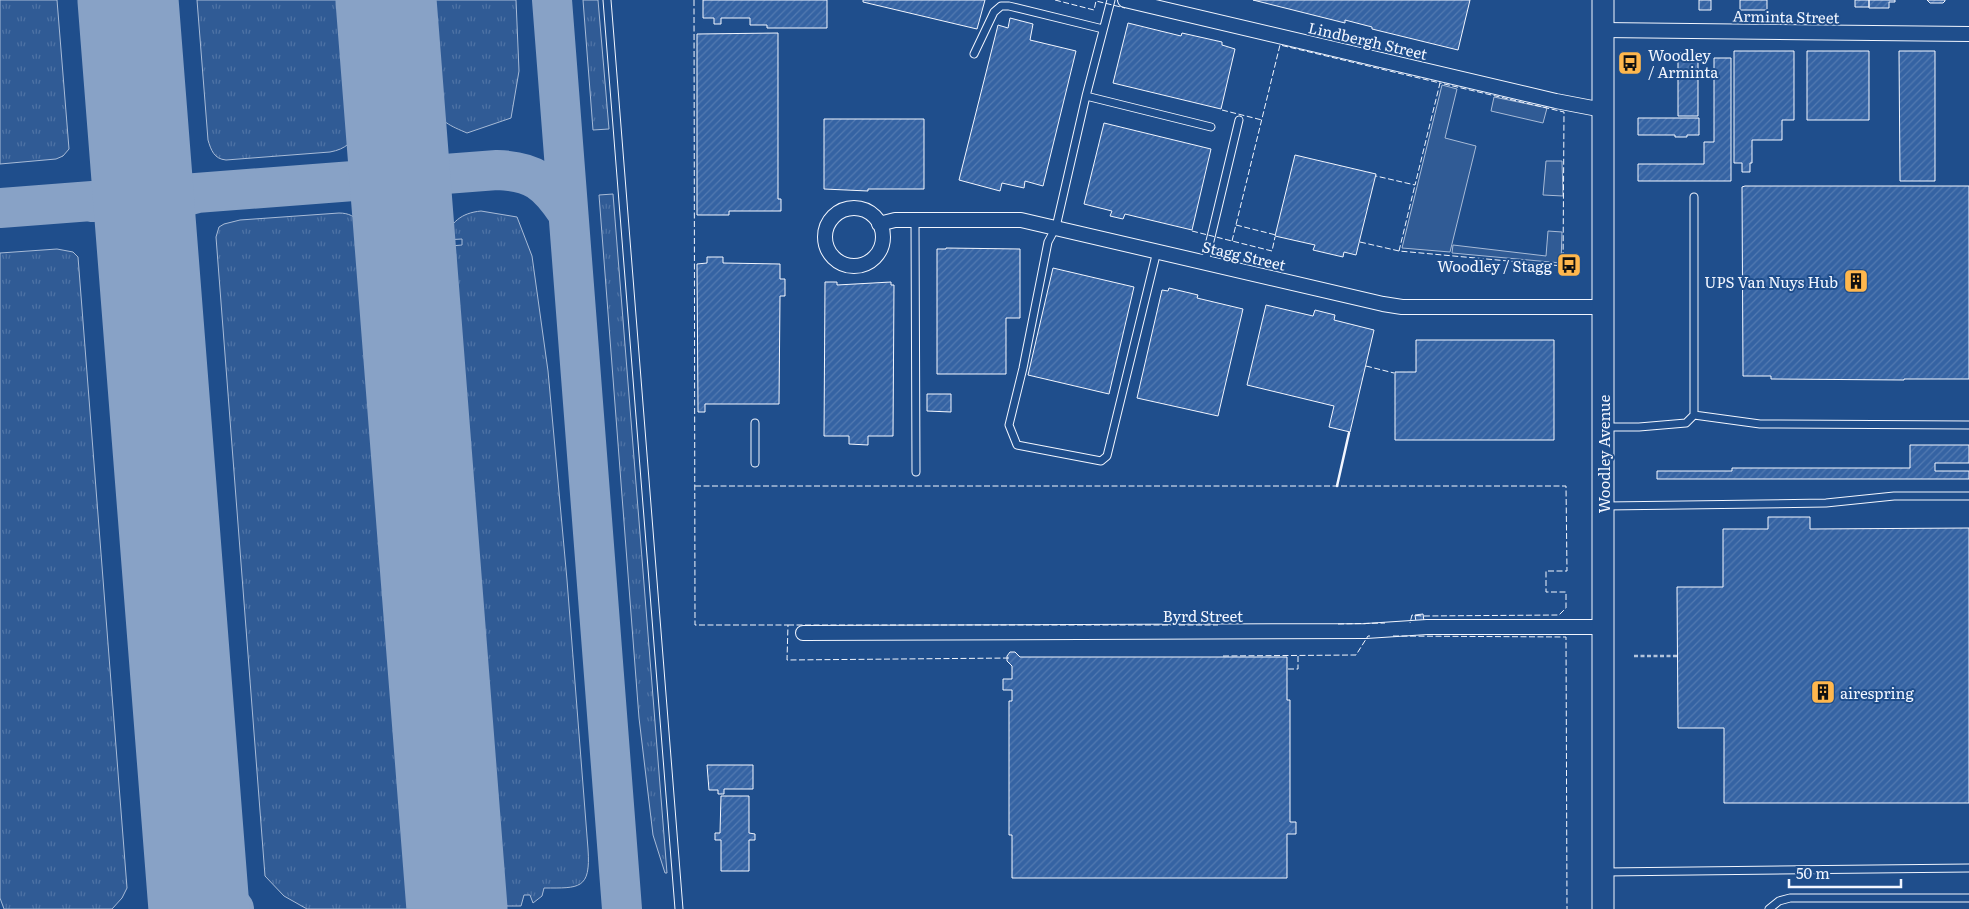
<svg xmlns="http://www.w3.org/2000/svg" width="1969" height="909" viewBox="0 0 1969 909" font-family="Literata,serif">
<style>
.grass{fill:url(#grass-tufts);stroke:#a8bbd7}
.built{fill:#305b95;stroke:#a8bbd7}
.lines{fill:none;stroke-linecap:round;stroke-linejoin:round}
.taxiway{stroke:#88a2c6;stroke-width:40}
.runway{stroke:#88a2c6;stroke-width:101}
.building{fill:url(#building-hatch);stroke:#f2f6ff}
.service-casing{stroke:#f2f6ff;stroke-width:9}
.minor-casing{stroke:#f2f6ff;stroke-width:16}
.primary-casing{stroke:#f2f6ff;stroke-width:23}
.path{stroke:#b3c4dc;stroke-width:2.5;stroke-dasharray:4 2.5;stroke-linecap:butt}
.service{stroke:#1f4e8c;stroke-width:7}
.minor{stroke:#1f4e8c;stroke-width:14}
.primary{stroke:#1f4e8c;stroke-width:21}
.fence{stroke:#f2f6ff;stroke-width:1;stroke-dasharray:6 2.5;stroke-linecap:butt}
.wall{stroke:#f2f6ff;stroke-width:2.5}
.labels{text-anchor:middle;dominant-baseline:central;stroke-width:4;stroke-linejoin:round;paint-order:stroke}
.street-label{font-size:15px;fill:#f2f6ff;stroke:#1f4e8c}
.poi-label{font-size:15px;fill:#f2f6ff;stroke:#1f4e8c;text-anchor:start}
</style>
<defs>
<pattern id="grass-tufts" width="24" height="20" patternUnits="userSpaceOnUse" patternTransform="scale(1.25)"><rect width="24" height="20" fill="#305b95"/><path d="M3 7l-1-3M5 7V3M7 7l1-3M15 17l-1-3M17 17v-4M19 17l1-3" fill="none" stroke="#4e73a5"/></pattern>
<pattern id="building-hatch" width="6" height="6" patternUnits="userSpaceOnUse" patternTransform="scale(1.25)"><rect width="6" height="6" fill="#3563a3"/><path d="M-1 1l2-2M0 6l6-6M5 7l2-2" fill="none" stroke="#537ab1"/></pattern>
</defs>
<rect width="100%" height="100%" fill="#1f4e8c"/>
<path class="grass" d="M0 0H57L69 149 63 156 56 159 0 164Z
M197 0H351L360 117V125L357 126C354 142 346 149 330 152L226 160C214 159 211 150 208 140Z
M419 0H516L519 71 511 118 467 133C451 126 439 122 433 104H428Z
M583 0H598L609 129 593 130Z
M613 194 667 873H665L653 835 639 718 599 195Z
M481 211 517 217 532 256 548 371 567 580 588 849C591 890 579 888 544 888L542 896 533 903 530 895H524L521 906H507L499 889 491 888 439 247 462 245V239L444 240C451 222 461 213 481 211Z
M339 213C359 213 364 228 370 244L422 909H307L284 896 265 876 216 237 219 227 224 224 240 220Z
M57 249 73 252 78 257 127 888 122 898 112 909H4L0 898V253Z"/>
<path class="built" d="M1442 85 1457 89 1445 138 1476 146 1450 252 1402 248Z
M1494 97 1547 108 1543 123 1491 111Z
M1546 161H1562L1563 196 1543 195Z
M1548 231 1562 232 1561 263 1452 253 1453 245 1546 256Z"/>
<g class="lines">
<path class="taxiway" d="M552 0 622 909
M397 133C403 158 406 170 433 174
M363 180C391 181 397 192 403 218
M92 202C129 193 136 171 139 137
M0 208 497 170C533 171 547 182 567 212
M147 249C152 218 161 201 194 194
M191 798C196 838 201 882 234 909
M453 866 458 892 465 909
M169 909C185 885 190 858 190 830"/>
<path class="runway" d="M128 0 199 909
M386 0 457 909"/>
</g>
<path class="building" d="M703 0H827V28H767V25H750V18H721V24H714V18H703Z
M863 0H985L977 29 863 2Z
M1253 0H1470L1458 50 1372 29V27L1345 20V23Z
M1699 0H1711V10H1699Z
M1740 0H1767V10H1740Z
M1855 0H1869V7H1855Z
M1869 0H1895V2H1889V8H1869Z
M1927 0H1945V1L1943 3H1930Z
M1010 18 1033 24 1030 40 1076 51 1043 186 1025 181 1024 188 1002 183 1000 191 959 180 998 25 1008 28Z
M1128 23 1181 36 1182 33 1222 42V45L1235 49 1221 109 1113 83Z
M778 33V199H781V211H729V215H697V34Z
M1734 51H1794V120H1782V140H1752V163H1750V172H1742V163H1734Z
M1807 51H1869V120H1807Z
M1899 51H1935V181H1900Z
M1678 53H1698V116H1678Z
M1714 58H1731V181H1638V164H1704V142H1714Z
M1638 118H1699V135H1687V137H1675V135H1638Z
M824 119H924V189H868V191L824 189Z
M1104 123 1211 149 1192 230 1125 214 1123 219 1110 216 1112 211 1084 204Z
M1295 155 1376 174 1356 255 1344 252 1343 257 1313 250 1315 245 1275 236Z
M1745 186H1969V379H1904V380L1771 379V376H1743L1742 187Z
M946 248 1020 249V318H1006V374H937V249H946Z
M707 257H723V263L780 264V279H785V296H780L779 404H705V412H698L697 264 707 263Z
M1053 268 1134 287 1109 394 1028 375Z
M825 282H837V285L891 282V285H894L893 436H868V445L849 444V436H824Z
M1169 288 1198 295 1197 298 1243 309 1218 416 1137 398 1162 290 1168 291Z
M1266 305 1313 316 1315 310 1335 315 1334 320 1374 330 1350 432 1329 427 1334 406 1247 385Z
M1416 340H1554V440H1395V372H1416Z
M927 394H951V412L927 411Z
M1910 445H1969V463H1935V471H1969V479H1657V471H1732V468H1910Z
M1768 517H1810V529L1969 528V803H1724V728H1678L1677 587H1723V529H1768Z
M1423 614 1424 621 1416 622 1415 615Z
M1010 652H1015L1020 657H1287V700H1290V822H1296V834H1287V878H1012V835H1009V701H1012V690H1003V679H1012V666L1007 661V656Z
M707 765H753V789H724V794H718V790H709Z
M721 796H749V833L755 834V840H749V871H721V840H715V833H720Z"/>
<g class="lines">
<defs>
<path id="service" d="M607 0 679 909
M974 54 994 12 1001 6H1009L1103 29
M1086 96 1111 0
M915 220 916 472
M1157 251 1107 456 1101 461 1017 445 1009 425 1023 368 1048 242 1056 227 1086 96 1211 127
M1205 262 1239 120
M1694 415 1760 424 1969 425
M1606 427H1639L1686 423 1694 415V197
M755 463V423
M1606 506 1826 503 1894 496H1969
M1606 872 1969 868
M1769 909 1779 901 1790 898H1969"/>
<path id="minor" d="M1125 0 1556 101 1603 110
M1603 30 1969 34
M825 237a29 29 0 1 1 58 0a29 29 0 1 1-58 0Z
M879 224 895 220H1021L1383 304 1402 307H1603
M803 633 1366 631 1427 627H1603"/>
<path id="primary" d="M1603 0V909"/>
</defs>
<use href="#service" class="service-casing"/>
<use href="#minor" class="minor-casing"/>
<use href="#primary" class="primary-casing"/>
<path class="path" d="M1634 656H1678"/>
<use href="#service" class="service"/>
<use href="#minor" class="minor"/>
<use href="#primary" class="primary"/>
<path class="fence" d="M694 0 695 625H788L787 660 1011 658
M1055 0 1094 10 1096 1 1125 8
M1222 110 1262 120
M1236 225 1276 235
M1192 231 1272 251 1275 237
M1232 241 1280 45 1440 83 1415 185 1376 176
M1360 242 1399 251 1563 266 1564 112 1440 83
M1399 251 1415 185
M1366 366 1394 373
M695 486H1566L1567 571H1546V592H1566V608L1559 615 1422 616 1412 615 1410 623
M1338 624 1385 623
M788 625H1218
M1393 636 1566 637 1567 909
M1223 656 1356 655 1368 636H1370
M1288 669H1298V655"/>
<path class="wall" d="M1337 486 1349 433"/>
</g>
<defs>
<symbol id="bus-square" viewBox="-11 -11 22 22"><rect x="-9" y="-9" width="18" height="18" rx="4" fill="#ffb74d" stroke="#1f4e8c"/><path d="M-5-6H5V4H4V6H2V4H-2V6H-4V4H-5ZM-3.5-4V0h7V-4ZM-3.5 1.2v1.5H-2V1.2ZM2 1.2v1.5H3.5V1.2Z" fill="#111"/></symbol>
<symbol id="building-square" viewBox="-11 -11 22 22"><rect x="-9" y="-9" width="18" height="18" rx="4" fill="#ffb74d" stroke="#1f4e8c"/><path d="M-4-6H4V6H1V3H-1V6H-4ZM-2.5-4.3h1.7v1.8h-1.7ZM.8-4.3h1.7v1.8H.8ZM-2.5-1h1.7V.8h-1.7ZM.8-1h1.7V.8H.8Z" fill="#111"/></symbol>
</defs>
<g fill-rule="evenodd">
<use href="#bus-square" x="1616" y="49" width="28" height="28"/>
<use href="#bus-square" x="1555" y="251" width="28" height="28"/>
<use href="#building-square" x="1842" y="267" width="28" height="28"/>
<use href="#building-square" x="1809" y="678" width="28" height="28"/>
</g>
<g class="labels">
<g class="street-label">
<text transform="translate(1786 16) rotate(1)">Arminta Street</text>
<text transform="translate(1368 40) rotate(13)">Lindbergh Street</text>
<text transform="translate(1244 255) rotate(13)">Stagg Street</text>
<text transform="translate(1603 454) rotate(-90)">Woodley Avenue</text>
<text x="1203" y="615">Byrd Street</text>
</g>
<g class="poi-label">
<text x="1648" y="54">Woodley<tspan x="1648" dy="17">/ Arminta</tspan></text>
<text x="1552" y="265" text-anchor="end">Woodley / Stagg</text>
<text x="1838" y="281" text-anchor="end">UPS Van Nuys Hub</text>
<text x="1840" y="692">airespring</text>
</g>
</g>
<path d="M1789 879v8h112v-8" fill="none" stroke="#f2f6ff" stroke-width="2.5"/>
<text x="1796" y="879" font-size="15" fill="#f2f6ff" stroke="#1f4e8c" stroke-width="4" paint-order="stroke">50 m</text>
</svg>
